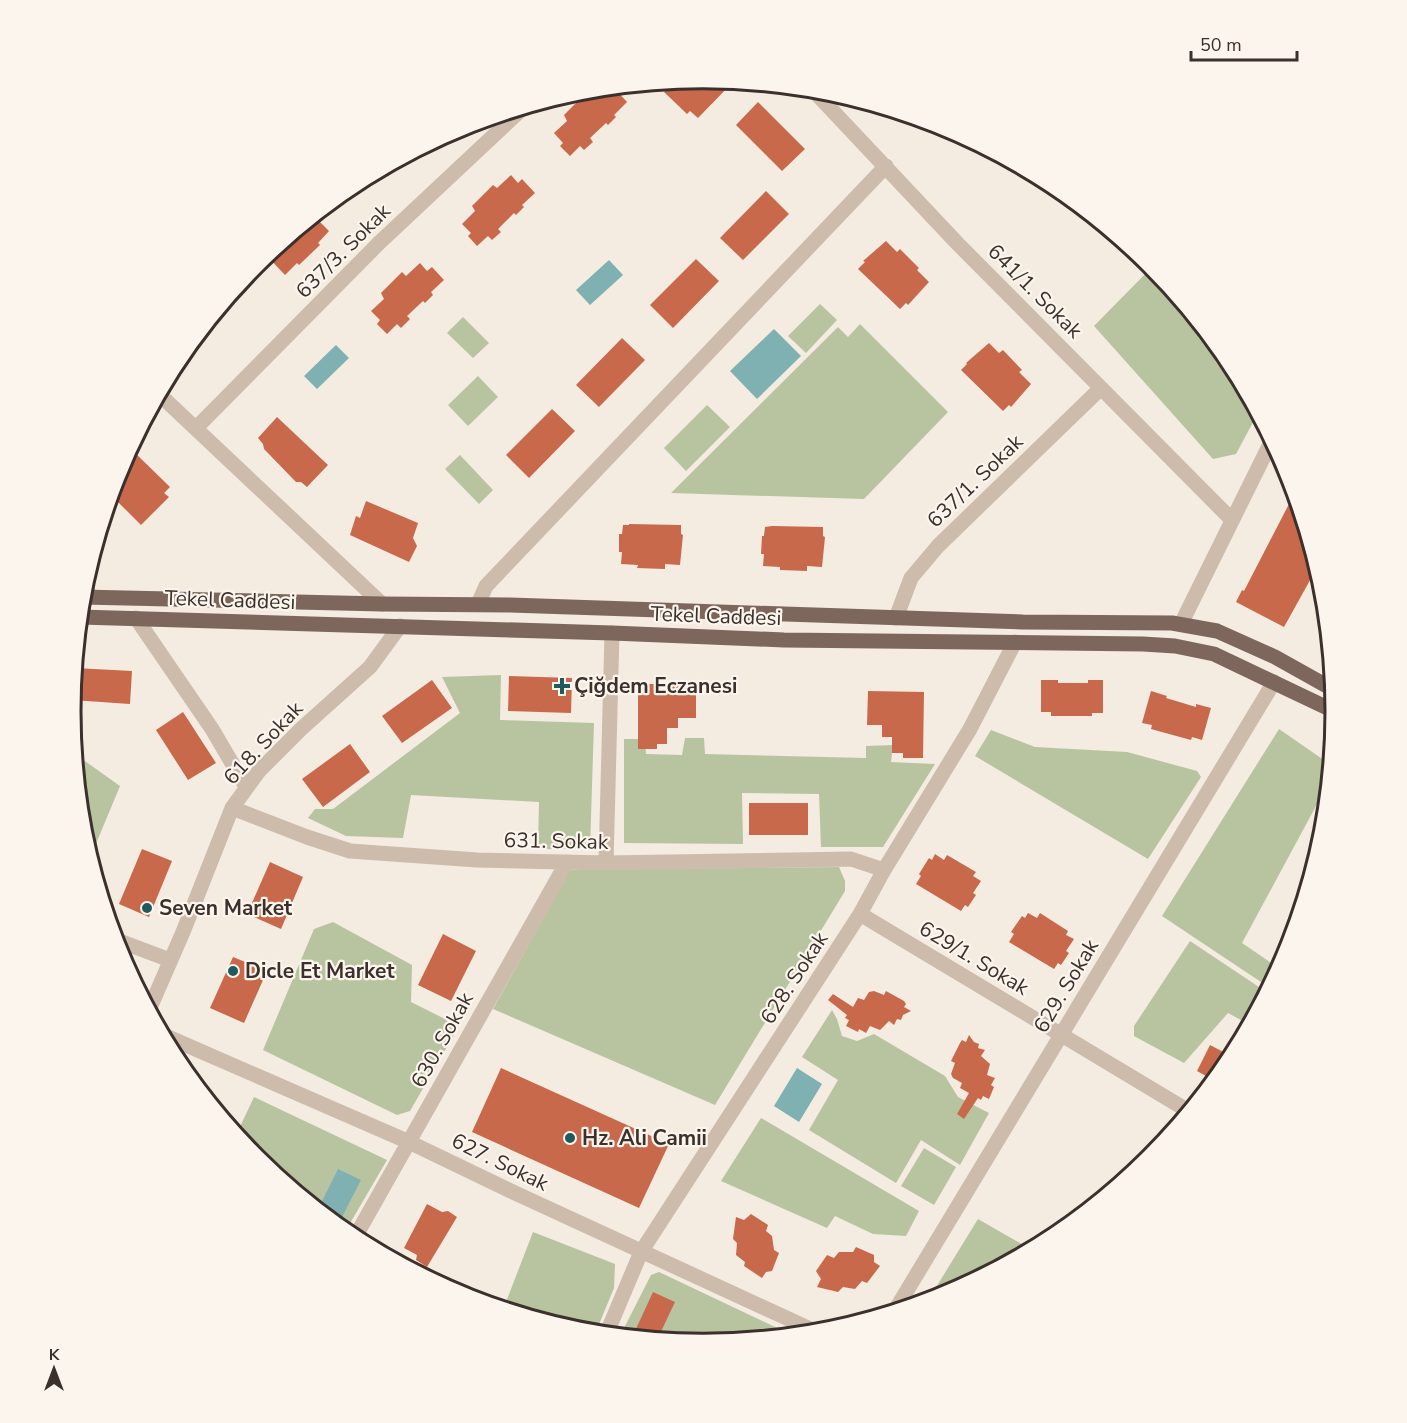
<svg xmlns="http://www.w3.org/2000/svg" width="1407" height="1423" viewBox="0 0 1407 1423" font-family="'Nunito Sans',sans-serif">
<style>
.green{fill:#b8c4a0}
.water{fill:#7fb0b2}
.building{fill:#c8694b}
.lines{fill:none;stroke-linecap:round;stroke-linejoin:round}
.minor{stroke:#cdbbac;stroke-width:15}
.major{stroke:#7d675c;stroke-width:15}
.poi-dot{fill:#1f5a5e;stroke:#fbf5ee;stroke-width:2}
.labels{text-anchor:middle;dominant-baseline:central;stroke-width:4.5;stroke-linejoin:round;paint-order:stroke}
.street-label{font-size:21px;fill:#3b302b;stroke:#fbf5ee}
.poi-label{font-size:21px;font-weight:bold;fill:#3b302b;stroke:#fbf5ee;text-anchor:start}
.rim{fill:none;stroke:#3b302b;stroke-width:3}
</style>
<rect width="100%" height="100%" fill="#f4ebe1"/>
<path class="green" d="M1153 266 1230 360 1258 413 1236 454 1213 459 1094 326Z
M820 304 837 320 806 353 788 336Z
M463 317 489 343 473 358 447 333Z
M860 324 948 412 864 499 671 493 838 327 848 337Z
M478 376 498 397 468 426 448 405Z
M707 405 730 427 686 471 664 448Z
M460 455 493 490 479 504 445 469Z
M501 675 500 720 594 723 590 849H538L539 802 411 795 403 838 346 836 308 818 315 809H333L460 713 442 677Z
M1279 729 1331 765 1330 780 1242 943 1280 969 1270 988 1162 916Z
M991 730 1035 747 1127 752 1197 771 1201 777 1148 859 975 756Z
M685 738H704L705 754 866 758V746L893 745 891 762 935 764 883 847H821L819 794 742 793 743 844 624 843V739H645L646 754 682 755Z
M75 754 120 786 90 858 83 835Z
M839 867 845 881V891L715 1105 493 1009 570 870Z
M333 922 412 965 411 1002 459 1026 410 1111 397 1115 263 1050 314 929Z
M1190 941 1268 993 1250 1025 1228 1013 1184 1063 1134 1036V1026Z
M832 1010 837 1019 842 1036 857 1041 874 1034 945 1076 958 1097 989 1113 960 1165 921 1140 896 1183 809 1130 838 1080 802 1057Z
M254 1097 387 1160 345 1232C317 1210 248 1161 238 1131Z
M761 1118 919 1211 906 1236 873 1234 835 1216 827 1228 721 1181Z
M924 1148 956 1167 934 1205 901 1186Z
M978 1219 1032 1250 945 1296 927 1302Z
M533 1232 615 1264 614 1288 595 1334 588 1333 506 1302Z
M659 1272 794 1336 703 1344 620 1336 651 1275Z"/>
<path class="water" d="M609 260 623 275 590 305 576 290Z
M774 329 801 356 757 399 730 371Z
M336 345 349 358 317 389 304 376Z
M797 1068 822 1084 799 1122 774 1106Z
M338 1169 361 1180 341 1219 319 1207Z"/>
<path class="building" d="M704 79 734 81 698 118 690 111 687 114 664 92 667 89 660 83Z
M606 88 610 93 615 89 627 102 614 115 616 117 608 125 606 123 590 138 593 142 584 150 580 146 570 156 560 146 563 143 554 133 567 121 564 115 585 94 589 98 599 89Z
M758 102 805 149 782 171 736 125Z
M511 175 518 183 522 179 535 193 522 205 524 207 516 215 514 213 498 229 501 232 492 240 488 236 477 246 468 236 471 233 462 224 475 211 472 206 493 185 497 188Z
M766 191 789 214 743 260 720 238Z
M314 216 329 231 318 243 320 245 299 265 297 263 285 275 266 255Z
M886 241 897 252 900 249 919 268 917 270 929 282 908 305 906 303 900 309 858 269 865 262 863 261Z
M696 259 719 281 673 328 650 305Z
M420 263 427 271 432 267 444 280 431 292 433 295 425 303 423 301 407 316 410 319 401 328 397 324 387 334 377 324 380 320 371 311 384 299 381 293 402 272 406 276Z
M622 338 645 360 599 407 576 385Z
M989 343 999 353 1003 350 1022 370 1019 372 1031 384 1011 407 1009 405 1003 411 961 370 967 364 966 363Z
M552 409 575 431 529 478 506 455Z
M277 417 328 465 307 487 301 482H296L264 449 263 444 258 438Z
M130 448 170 487 164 493 169 497 141 525 111 495 119 469Z
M366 501 418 523 413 538 417 546 409 562 350 535 356 516 360 518Z
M1290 502 1300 507 1321 576 1314 573 1284 627 1236 602 1242 590 1244 591Z
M629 524 681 525V534L683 535 680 565 665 564V569L637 568 638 565 621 564 622 552H619V534H622L623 525H629Z
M772 526 823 527V536L825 537 822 567 807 566V571L780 570V567L763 566 764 554H761L762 536H764L765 527Z
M75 668 132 671 130 704 72 700Z
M509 676 572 678 571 713 508 711Z
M432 680 452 708 402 743 382 716Z
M1041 680H1058V683H1088V680H1103V713H1092V716H1051V712H1041Z
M638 684H696V718H678V728H667V744H657V749H638Z
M868 691 924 692 923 758H903V753H892V737H882V725H867Z
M1151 691 1167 696 1166 698 1196 707V704L1211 708 1202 740 1192 737 1191 740 1151 729 1152 725 1142 723Z
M183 712 216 763 188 780 156 730Z
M350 744 370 772 323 807 302 779Z
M749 803H808V835H749Z
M142 849 172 861 149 917 119 904Z
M935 854 944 860 947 855 976 872 973 876 981 881 973 893 976 895 968 907 965 905 961 911 916 884 921 876 919 874 929 858 932 860Z
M270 862 303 877 281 929 247 914Z
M1028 913 1037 918 1040 913 1068 931 1066 935 1074 939 1066 951 1069 953 1061 965 1058 963 1054 969 1009 942 1014 934 1011 932 1022 916 1025 918Z
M443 934 476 951 451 1001 418 985Z
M233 957 267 971 244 1023 210 1008Z
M874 991 884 995 886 991 904 1001 906 1004 904 1007 911 1011 903 1015 901 1020 897 1019 894 1025 889 1021 880 1030 870 1026 866 1033 859 1029 858 1032 846 1026 849 1020 845 1018 847 1015 828 1000 833 994 853 1007 858 998 864 1000 869 992Z
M969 1035 974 1042 979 1044 978 1048 985 1050 981 1056 990 1064 987 1075 995 1078 991 1085 994 1087 989 1099 983 1096 981 1100 978 1098 964 1119 957 1114 969 1093 960 1088 962 1083 953 1078 951 1074 955 1063 951 1061 960 1043 962 1040 966 1042Z
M1210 1045 1233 1057 1215 1081 1197 1071Z
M501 1068 669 1144 639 1208 472 1132Z
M427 1204 442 1212 448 1211 457 1217 427 1267 416 1260 417 1255 404 1248Z
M751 1214 768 1225 766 1231 772 1236 774 1250 779 1253 772 1271 766 1272 762 1278 744 1266 745 1262 736 1255 737 1243 733 1239 736 1217 744 1220Z
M856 1247 874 1255V1262L880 1266 867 1283 862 1281 855 1289 843 1287 838 1292 817 1287 821 1279 816 1271 827 1255 834 1258 839 1252H853Z
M653 1292 675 1302 657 1340 635 1331Z"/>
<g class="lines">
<path class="minor" d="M812 89 957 243 1232 520
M159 394 382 604
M196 428 379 243 523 108
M84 584 90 597
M478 604 486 586 886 166
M136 618 212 729 246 787
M896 618 911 578 938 546 1101 388
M1181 624 1272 440
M232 808 307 837 350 851 477 860 606 863 851 859 884 870
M606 863 612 633
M860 914 1190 1112
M114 939 170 960
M149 1010 183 932 232 808 259 771 301 729 370 667 400 626
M161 1034 409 1142 515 1193 819 1333
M354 1239 567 862
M894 1312 1274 682
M606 1335 641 1252 860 914 884 870 970 729 1015 642"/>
<path class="major" d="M82 597 382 604 510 605 1023 622 1172 623 1217 631 1275 657 1334 690
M80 617 612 633 784 640 1143 644 1175 646 1214 654 1336 712"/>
</g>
<g class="poi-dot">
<path d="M559 677h6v6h6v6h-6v6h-6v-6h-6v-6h6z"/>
<circle cx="147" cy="908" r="6"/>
<circle cx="233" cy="971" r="6"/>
<circle cx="570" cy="1138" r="6"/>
</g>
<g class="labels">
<g class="street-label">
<text transform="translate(343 251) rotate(-45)">637/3. Sokak</text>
<text transform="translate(1035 291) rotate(45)">641/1. Sokak</text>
<text transform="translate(975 481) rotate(-44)">637/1. Sokak</text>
<text transform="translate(230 600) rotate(2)">Tekel Caddesi</text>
<text transform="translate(716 616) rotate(2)">Tekel Caddesi</text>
<text transform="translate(263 743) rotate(-47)">618. Sokak</text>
<text transform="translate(556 841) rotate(1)">631. Sokak</text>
<text transform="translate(974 958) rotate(31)">629/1. Sokak</text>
<text transform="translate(794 978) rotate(-57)">628. Sokak</text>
<text transform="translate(1066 986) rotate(-59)">629. Sokak</text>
<text transform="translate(442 1040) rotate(-61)">630. Sokak</text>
<text transform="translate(500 1162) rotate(26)">627. Sokak</text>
</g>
<g class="poi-label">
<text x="574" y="686">Çiğdem Eczanesi</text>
<text x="159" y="908">Seven Market</text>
<text x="245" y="971">Dicle Et Market</text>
<text x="582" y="1138">Hz. Ali Camii</text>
</g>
</g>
<path d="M0 0H1407V1423H0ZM81 711a622 622 0 1 1 1244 0a622 622 0 1 1-1244 0Z" fill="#fbf5ee" fill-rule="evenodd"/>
<path class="rim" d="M81 711a622 622 0 1 1 1244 0a622 622 0 1 1-1244 0Z"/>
<g transform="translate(54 1369)" stroke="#fbf5ee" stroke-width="4.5" paint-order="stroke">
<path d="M0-4.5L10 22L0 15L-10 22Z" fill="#3b302b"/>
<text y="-9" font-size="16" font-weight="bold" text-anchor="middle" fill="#3b302b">K</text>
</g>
<path d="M1191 51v9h106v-9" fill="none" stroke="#3b302b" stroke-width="3"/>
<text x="1200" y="51" font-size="18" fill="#3b302b" stroke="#fbf5ee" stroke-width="4.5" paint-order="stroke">50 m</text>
</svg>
